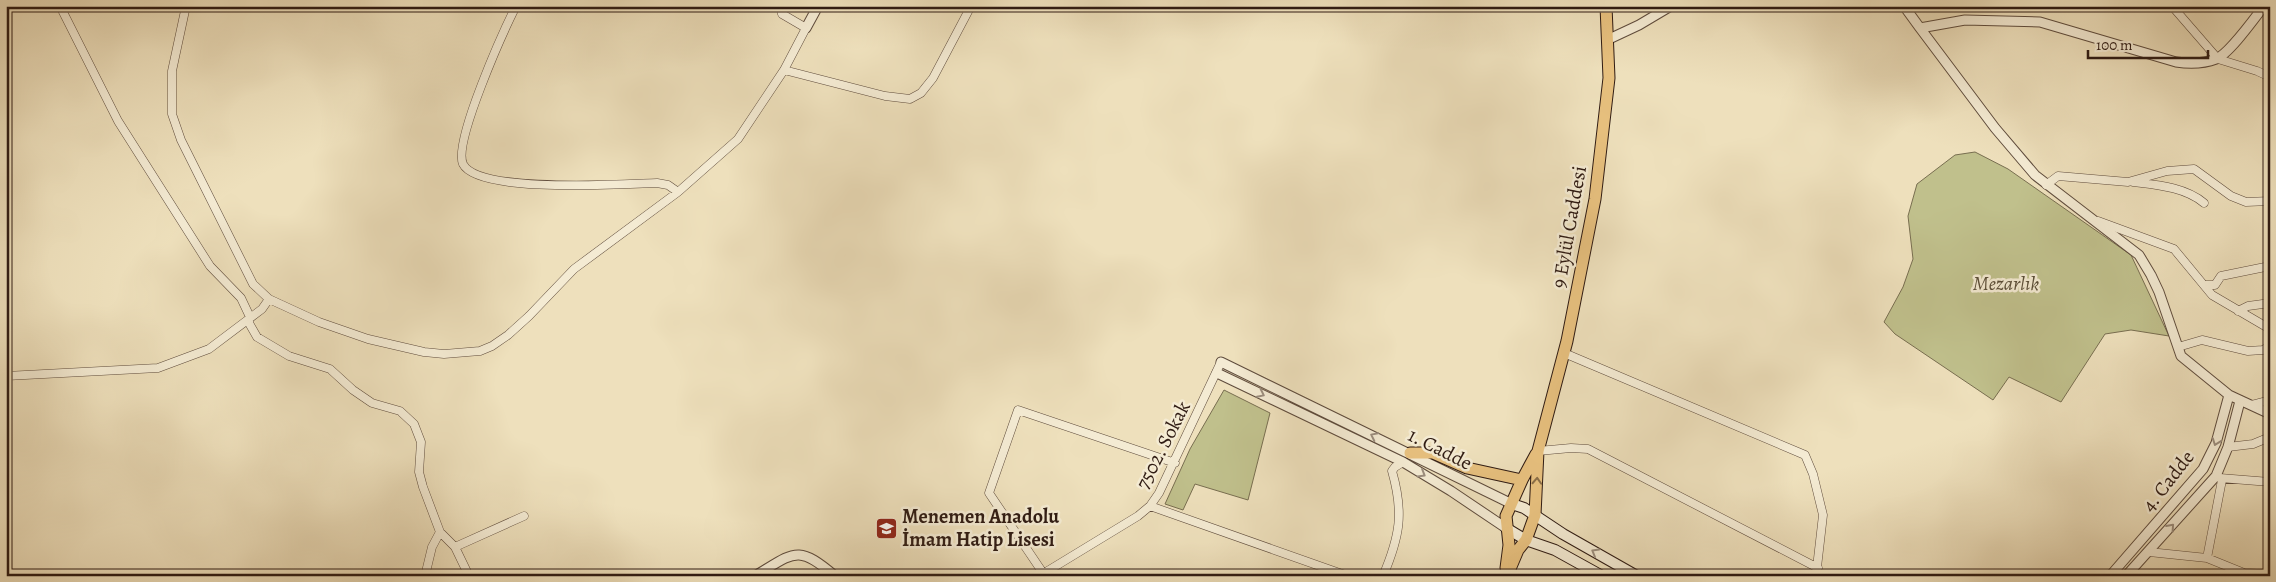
<svg xmlns="http://www.w3.org/2000/svg" width="2276" height="582" viewBox="0 0 2276 582" font-family="Alegreya,serif">
<style>
.green{fill:#c0c08c;stroke:#786e50}
.lines{fill:none;stroke-linecap:round;stroke-linejoin:round}
.minor-casing{stroke:#5f4c3d;stroke-width:9}
.tertiary-casing{stroke:#5f4c3d;stroke-width:11}
.secondary-casing{stroke:#2f1b13;stroke-width:12}
.primary-casing{stroke:#2f1b13;stroke-width:13}
.minor{stroke:#f4ebd3;stroke-width:8}
.tertiary{stroke:#f4ebd3;stroke-width:9}
.secondary{stroke:#f4ebd3;stroke-width:10}
.primary{stroke:#e7c07e;stroke-width:11}
.oneway{stroke:#9b8d7d}
.oneway2{stroke:#8b6e48}
.labels{text-anchor:middle;dominant-baseline:central;stroke-width:5;stroke-linejoin:round;paint-order:stroke}
.street-label{font-size:20px;fill:#2f1b13;stroke:#f4ebd3}
.park-label{font-size:20px;font-style:italic;fill:#5a4d37;stroke:#f4ebd3}
.poi-label{font-size:20px;font-weight:bold;fill:#2f1b13;stroke:#f4ebd3;text-anchor:start}
</style>
<rect width="100%" height="100%" fill="#eee0bc"/>
<filter id="stains"><feTurbulence type="fractalNoise" baseFrequency=".004" numOctaves="4"/><feColorMatrix values="0 0 0 0 .2 0 0 0 0 .09 0 0 0 0 .02 0 0 0 .5 -.17"/></filter>
<radialGradient id="worn" r=".72"><stop offset=".6" stop-color="#630" stop-opacity="0"/><stop offset="1" stop-color="#630" stop-opacity=".3"/></radialGradient>
<path class="green" d="M1975 152 2008 169 2131 255 2169 336 2131 330 2105 334 2061 402 2009 377 1993 400 1895 334 1884 322 1903 287 1913 259 1908 216 1917 184 1955 155Z
M1224 390 1270 413 1248 500 1195 484 1183 510 1165 504 1190 449Z"/>
<g class="lines">
<defs>
<path id="minor" d="M60 6 118 121 210 266 241 298 250 317 249 323 257 337 289 356 330 369 353 390 372 403 400 411 414 424 421 442 419 472 423 487 440 532 455 547 469 576
M186 6 172 71V114L181 140 253 284 269 299 319 322 368 339 424 352 444 354 480 351 492 346 508 335 529 316 574 269 678 192 738 139 784 70 806 28 782 14 780 6
M516 6C504 30 453 142 463 164 478 194 624 184 657 183L668 185 678 192
M2172 6 2218 59 2257 71 2270 77
M784 70 885 96 910 99 921 93 933 78 971 6
M2133 182C2157 185 2185 187 2204 203
M2046 185 2058 176 2128 182 2167 171 2194 169 2231 196 2246 202 2270 201
M2098 221 2174 249 2212 295 2270 329
M2206 285H2215L2221 276 2270 266
M2238 311 2248 306 2270 303
M2178 347 2202 340 2248 351 2263 350 2270 346
M1564 353 1805 455 1813 474 1823 515 1816 576
M6 376 158 368 209 349 262 309 269 299
M2251 405 2270 400
M2228 447 2253 444 2270 437
M1538 451 1571 448 1588 449 1818 568
M2220 478 2270 482
M1150 506 1348 576
M455 547 524 516
M2149 552 2207 558 2244 573 2270 574
M2207 558 2222 480
M1043 573 989 493 1018 410 1175 463
M1041 575 1138 516 1150 506 1159 493 1221 362
M425 576 432 547 440 532
M1383 576C1400 536 1404 513 1392 471L1395 467 1403 462"/>
<path id="tertiary" d="M1904 6 1920 28 1965 20 2040 22 2176 62C2190 64 2203 64 2216 59 2229 54 2254 19 2264 6
M806 28 818 6
M1920 28 1995 128 2035 175 2139 255 2151 275 2159 292 2181 356 2229 395 2270 414
M1607 40 1639 25 1671 6
M1221 362 1512 504
M1217 373 1403 462 1451 491 1506 528
M755 576C795 552 797 544 835 576
M2110 576 2203 469 2216 443 2229 395
M2126 576 2216 476 2228 447 2240 401"/>
<path id="secondary" d="M1512 504 1524 508 1563 534 1637 576
M1506 528 1526 540 1555 550 1602 576"/>
<path id="primary" d="M1410 453H1433L1467 468 1522 480
M1506 568 1509 545 1506 516 1522 480 1536 454
M1507 576 1518 550 1526 540 1535 515 1538 451 1567 341 1595 199 1609 78 1606 6"/>
</defs>
<use href="#minor" class="minor-casing"/>
<use href="#tertiary" class="tertiary-casing"/>
<use href="#secondary" class="secondary-casing"/>
<use href="#primary" class="primary-casing"/>
<use href="#minor" class="minor"/>
<use href="#tertiary" class="tertiary"/>
<use href="#secondary" class="secondary"/>
<use href="#primary" class="primary"/>
</g>
<defs><path id="oneway-chevron" d="M-2-3.5L2.5 0L-2 3.5" fill="none" stroke-width="1.6" stroke-linecap="round" stroke-linejoin="round" transform="scale(1.25)"/></defs>
<g class="oneway">
<use href="#oneway-chevron" transform="translate(1261 394) rotate(26)"/>
<use href="#oneway-chevron" transform="translate(1374 436) rotate(-154)"/>
<use href="#oneway-chevron" transform="translate(2216 442) rotate(110)"/>
<use href="#oneway-chevron" transform="translate(1422 474) rotate(31)"/>
<use href="#oneway-chevron" transform="translate(2171 527) rotate(-48)"/>
<use href="#oneway-chevron" transform="translate(1595 552) rotate(-150)"/>
</g>
<use class="oneway2" href="#oneway-chevron" transform="translate(1537 481) rotate(-87)"/>
<defs>
<symbol id="school-square" viewBox="-11 -11 22 22"><rect x="-9" y="-9" width="18" height="18" rx="4" fill="#8f2418" stroke="#f4ebd3"/><path d="M0-5L7-2L0 1L-7-2ZM-4 1L0 2.5L4 1V4Q0 6-4 4Z" fill="#fff"/></symbol>
</defs>
<g fill-rule="evenodd">
<use href="#school-square" x="874" y="516" width="25" height="25"/>
</g>
<g class="labels">
<g class="street-label">
<text transform="translate(1569 227) rotate(-80)">9 Eylül Caddesi</text>
<text transform="translate(1163 445) rotate(-63)">7502. Sokak</text>
<text transform="translate(1440 449) rotate(27)">1. Cadde</text>
<text transform="translate(2168 481) rotate(-52)">4. Cadde</text>
</g>
<g class="park-label">
<text x="2006" y="283">Mezarlık</text>
</g>
<g class="poi-label">
<text x="902" y="516">Menemen Anadolu<tspan x="902" dy="23">İmam Hatip Lisesi</tspan></text>
</g>
</g>
<rect width="2276" height="582" fill="none" stroke="#eee0bc" stroke-width="25"/>
<rect x="8" y="8" width="2261" height="567" fill="none" stroke="#2f1b13" stroke-width="2.5"/>
<rect x="12" y="12" width="2251" height="557" fill="none" stroke="#2f1b13"/>
<path d="M2088 50v8h120v-8" fill="none" stroke="#2f1b13" stroke-width="2.5"/>
<text x="2096" y="50" font-size="15" fill="#2f1b13" stroke="#f4ebd3" stroke-width="4" paint-order="stroke">100 m</text>
<rect width="100%" height="100%" filter="url(#stains)"/>
<rect width="100%" height="100%" fill="url(#worn)"/>
</svg>
